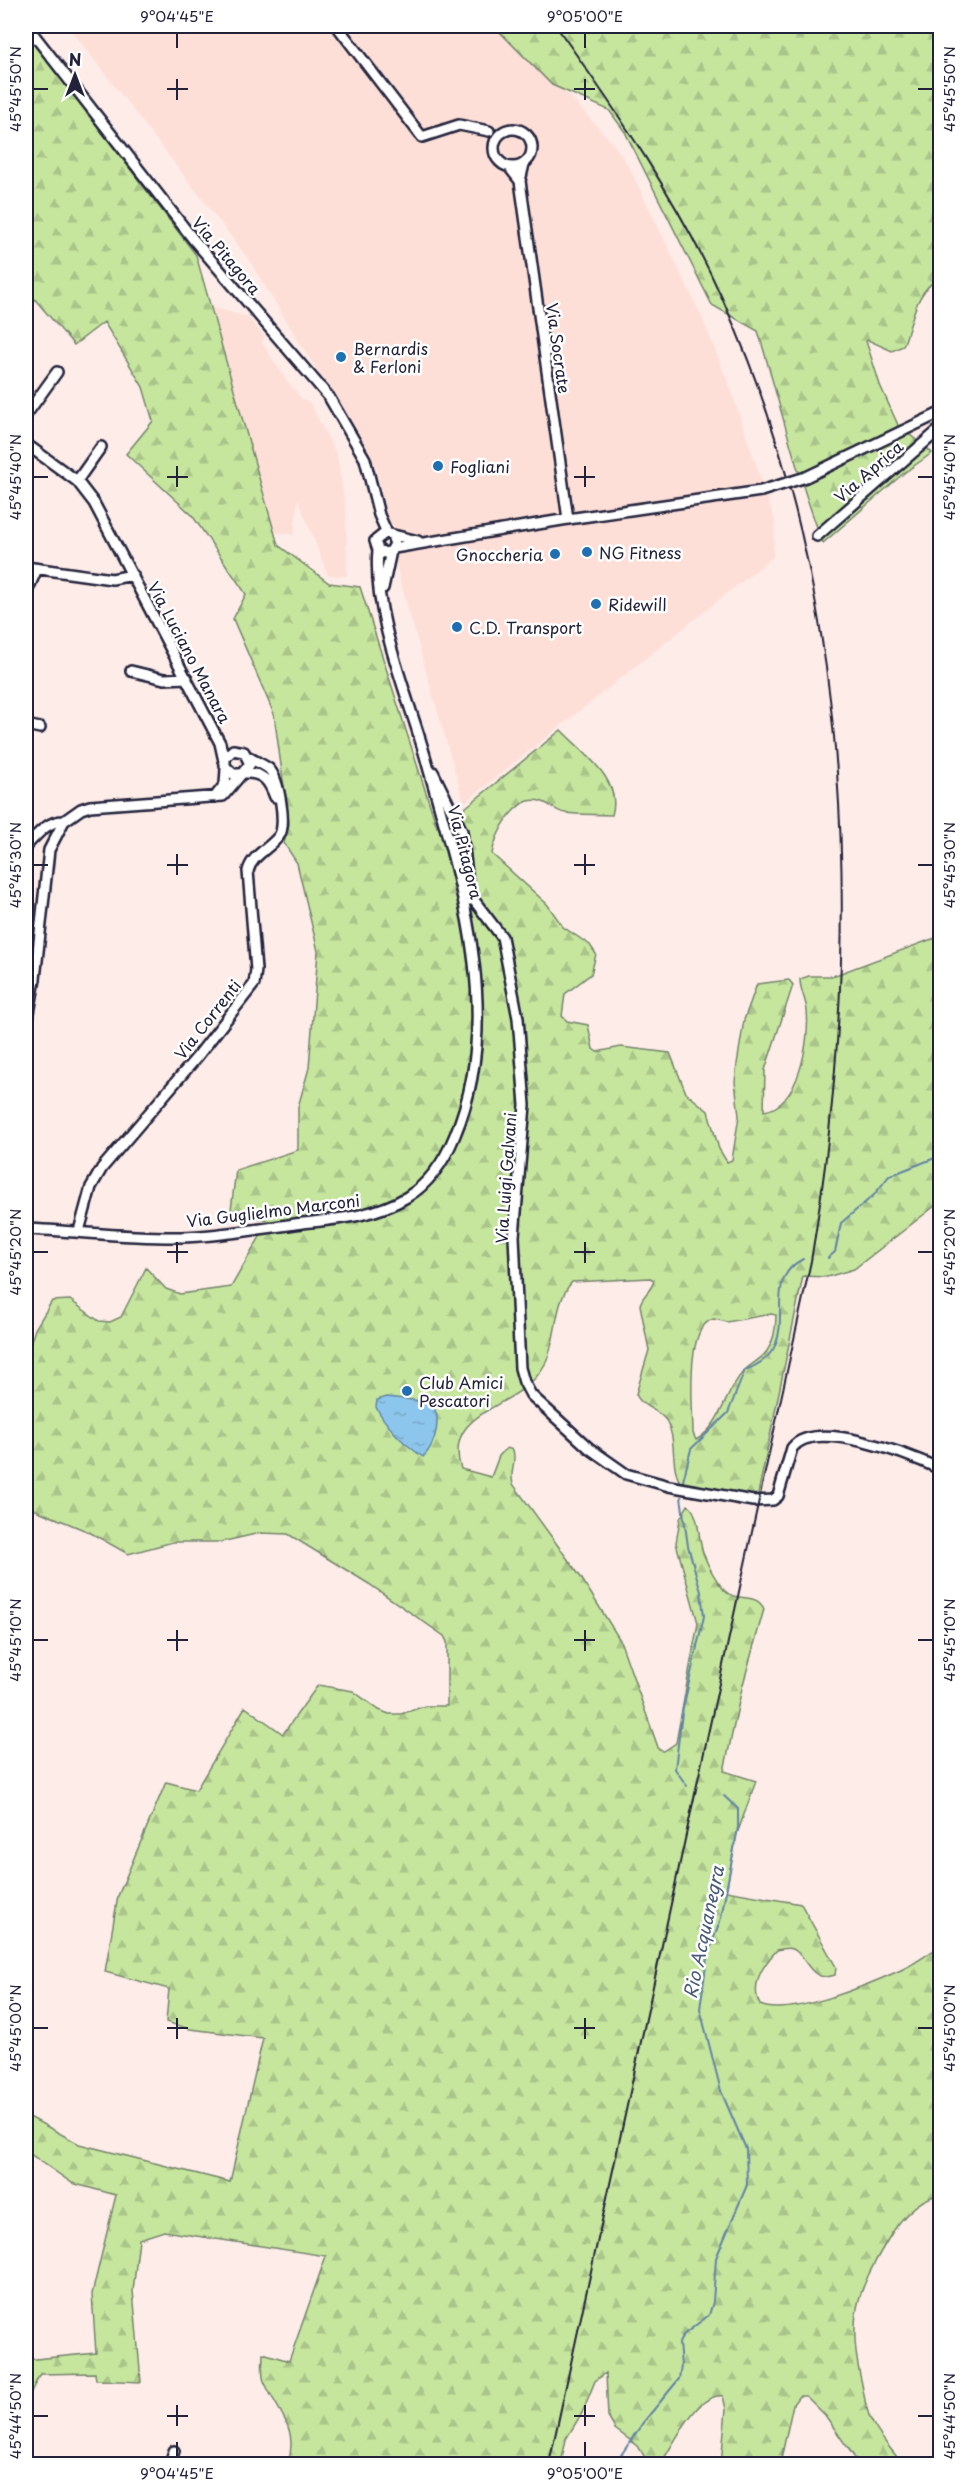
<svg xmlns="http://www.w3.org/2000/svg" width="966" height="2490" viewBox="0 0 966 2490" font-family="'Playpen Sans',sans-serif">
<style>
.built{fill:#fddfd8}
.forest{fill:url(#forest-firs);stroke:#74846c;stroke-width:1.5;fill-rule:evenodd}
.water{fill:url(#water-ripples);stroke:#6284a5;stroke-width:1.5}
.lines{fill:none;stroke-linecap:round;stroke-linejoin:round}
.stream{stroke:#6284a5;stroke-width:2}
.minor-casing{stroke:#22223b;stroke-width:14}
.minor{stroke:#fff;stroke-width:9}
.rail{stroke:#22223b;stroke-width:2}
.minor-bridge-casing{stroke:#22223b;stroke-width:14;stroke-linecap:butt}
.minor-bridge{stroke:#fff;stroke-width:9}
.ticks{fill:none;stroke:#22223b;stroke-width:2}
.poi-dot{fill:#1f6fb2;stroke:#fff;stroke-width:2}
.labels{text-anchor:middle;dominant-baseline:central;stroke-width:5;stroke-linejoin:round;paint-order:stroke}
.street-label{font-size:16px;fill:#22223b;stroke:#fff}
.poi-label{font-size:16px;fill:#22223b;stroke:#fff;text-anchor:start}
.water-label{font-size:18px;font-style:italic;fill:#475b79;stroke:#fff}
.neatline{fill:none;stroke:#22223b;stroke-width:2}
.ticks-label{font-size:15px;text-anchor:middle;fill:#22223b}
</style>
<defs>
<pattern id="forest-firs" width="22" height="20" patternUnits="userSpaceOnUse" patternTransform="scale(1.5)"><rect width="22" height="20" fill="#c6e69e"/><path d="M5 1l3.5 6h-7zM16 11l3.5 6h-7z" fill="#aac589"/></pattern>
<pattern id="water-ripples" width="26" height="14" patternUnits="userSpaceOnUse" patternTransform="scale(1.5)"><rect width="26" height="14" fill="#8dc6ec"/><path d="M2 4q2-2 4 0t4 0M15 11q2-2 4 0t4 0" fill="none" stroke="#79aacb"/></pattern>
</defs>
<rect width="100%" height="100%" fill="#feece8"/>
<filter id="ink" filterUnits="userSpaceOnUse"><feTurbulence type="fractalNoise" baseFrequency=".0167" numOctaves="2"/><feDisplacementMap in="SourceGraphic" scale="12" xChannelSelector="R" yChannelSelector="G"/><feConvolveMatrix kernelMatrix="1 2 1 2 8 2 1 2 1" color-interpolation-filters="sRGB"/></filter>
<g filter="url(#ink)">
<path class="built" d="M68 26H506L614 145 629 167 701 315 730 387 775 521 773 557 464 803 399 577 376 466 247 257Z
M211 307 248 317 264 336 262 343 287 381 302 399 310 403 337 455 346 510 347 576 328 575 298 499 294 535 274 532Z"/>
<path class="forest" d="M494 26H940V277C913 294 914 319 903 346L892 351 868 340 866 341 880 385 898 425 932 453 904 473 823 543C796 474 780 403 758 331L712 305 625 132 609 110 552 85Z
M26 33 196 255 278 545 329 583 360 587 437 827 465 808 561 730C583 753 623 780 612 815 596 814 580 815 565 813 556 812 549 803 540 801 515 795 495 834 492 854L547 904 563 927 590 945 596 954 591 974 565 994 562 1016 567 1021 588 1025 593 1049 597 1052 621 1047 670 1053 686 1093 708 1111 719 1149 727 1162 732 1160 739 1116 735 1082 737 1064 744 1020 757 984 789 980 793 985 765 1070 764 1111C799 1107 810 1040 807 1011 806 999 800 991 800 979L809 976H833L940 936V1202L854 1269 827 1277 803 1276 757 1499 680 1483C670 1464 677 1440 667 1422 660 1409 641 1408 636 1394L649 1350 640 1305C642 1295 652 1291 654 1280L650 1278 572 1282C553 1303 558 1339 545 1364 523 1410 441 1407 461 1469L491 1477 499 1456 507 1448 513 1450C517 1463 509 1472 513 1484L580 1576 620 1640 659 1750 664 1751 676 1743 698 1623 676 1543 680 1519 688 1505C700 1514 698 1539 703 1553 708 1566 715 1579 724 1590 735 1603 756 1591 764 1609L742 1688 724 1771 756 1781 737 1834 726 1891 801 1904 836 1967 835 1975C812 1983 808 1961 796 1951 791 1946 783 1949 777 1950 762 1966 750 1985 760 2005 790 2018 870 1984 901 1970 915 1964 928 1954 940 1946V2195C917 2198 898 2222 887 2241 856 2293 847 2320 861 2380 864 2392 865 2408 871 2420 879 2437 892 2449 902 2464H859L825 2415 806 2396H799L793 2404 780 2464H721L726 2409 723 2396C696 2393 675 2443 661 2463L649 2464 638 2446 615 2429 608 2417 606 2373 595 2381 582 2413 566 2439 561 2464H288C299 2425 278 2414 264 2381 261 2373 263 2362 263 2353L289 2361 326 2256 164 2231 139 2239 133 2291 141 2382 96 2380 95 2373 40 2374 26 2402V2360L96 2353 92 2294 116 2195 72 2183 26 2151V2115L79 2144 230 2182 263 2038 190 2029 166 2022 169 1989 105 1972 118 1896 166 1782 196 1790 245 1707 283 1734 318 1685 353 1691 379 1710 389 1714H401L425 1706H447V1642L444 1636 369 1584 288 1534 260 1533 221 1542H173L128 1554 89 1532 26 1506V1357L35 1329 52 1301 70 1300 99 1321 110 1322 121 1317 146 1268 166 1289 180 1294 231 1287 269 1221 231 1210 236 1170 298 1150V1107L309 1068 318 951 297 863 284 843 289 824 274 714 233 619 246 594 192 515 126 454 153 421 143 387 104 322 74 345 26 289ZM771 1314 776 1315C776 1327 774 1341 767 1351 761 1360 750 1364 743 1372 724 1393 722 1425 696 1440L693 1433C693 1408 684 1325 714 1319L727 1322Z"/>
<path class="water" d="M387 1397 430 1402C443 1416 436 1444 423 1457 404 1444 387 1428 376 1407L377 1400Z"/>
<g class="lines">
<path class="stream" d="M828 1258 835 1252 841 1223 874 1195 889 1176 940 1156
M682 1485 691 1449 728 1413 745 1370C811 1346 753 1284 803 1259
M681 1497 688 1546 701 1592 704 1616 682 1713 675 1769 687 1786
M615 2464 642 2424 679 2379 681 2366 679 2343 683 2335 709 2315 713 2302 716 2258 747 2185 746 2149 721 2091 700 2009 707 1958 721 1918 738 1827V1809L724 1796"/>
<defs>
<path id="minor" d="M27 26 193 239 329 397 365 459 379 515 387 533
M337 26 422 137 459 125 489 131
M494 148a19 19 0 1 1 38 0a19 19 0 1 1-38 0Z
M509 167 520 181 524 164
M520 181 568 519
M26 415 57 372
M26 444 77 481 94 503 220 743 224 761
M806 477 940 413
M77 481 101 447
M392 536 395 544 391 551 385 553 378 550 375 541 385 533 418 541
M817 536 940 429
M394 548 568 519 761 491
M26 567 112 579 133 575
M383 588 391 551
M26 594 37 569
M131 671 164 679 187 678
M26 725 40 728
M433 772 462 831 470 900
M244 773C263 772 269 781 275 797
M215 797 225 784 226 769
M26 846C36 836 48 820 64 821
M470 895 502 937 518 1018 525 1105 514 1236 520 1368 524 1382 531 1395 589 1448 626 1474 669 1486 753 1501 773 1500 778 1496 792 1448C815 1417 912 1456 940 1469
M26 1030 35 979 49 850 64 821 81 809 90 806 223 796 250 764 244 752 233 750 225 758V766L233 774H241
M26 1229C77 1231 129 1238 181 1237 222 1236 263 1228 303 1223 338 1219 376 1216 407 1197 430 1183 445 1160 455 1135 505 1016 460 881 427 763 410 699 372 616 378 550
M79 1231 91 1187 102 1168 197 1057 254 984 256 970 248 871C252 855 269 849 279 836 287 825 279 779 269 769 263 764 255 762 249 757
M170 2464 174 2451"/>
</defs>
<use href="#minor" class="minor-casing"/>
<use href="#minor" class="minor"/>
<path class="rail" d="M549 2464 811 1261C864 944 857 596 722 298 678 200 618 113 556 26"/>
<defs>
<path id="minor-bridge" d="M761 491 806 477"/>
</defs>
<use href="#minor-bridge" class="minor-bridge-casing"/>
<use href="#minor-bridge" class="minor-bridge"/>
</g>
</g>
<path class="ticks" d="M177 33V48M585 33V48M177 79V100M585 79V100M33 89H48M167 89H188M574 89H595M918 89H933M177 466V487M585 466V487M33 477H48M167 477H188M574 477H595M918 477H933M177 854V875M585 854V875M33 865H48M167 865H188M574 865H595M918 865H933M177 1242V1263M585 1242V1263M33 1252H48M167 1252H188M574 1252H595M918 1252H933M177 1630V1651M585 1630V1651M33 1640H48M167 1640H188M574 1640H595M918 1640H933M177 2018V2039M585 2018V2039M33 2028H48M167 2028H188M574 2028H595M918 2028H933M177 2405V2426M585 2405V2426M33 2416H48M167 2416H188M574 2416H595M918 2416H933M177 2442V2457M585 2442V2457"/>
<g class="poi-dot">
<circle cx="341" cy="357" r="6"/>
<circle cx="438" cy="466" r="6"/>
<circle cx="587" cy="552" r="6"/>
<circle cx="555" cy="554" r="6"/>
<circle cx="596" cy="604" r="6"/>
<circle cx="457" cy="627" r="6"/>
<circle cx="407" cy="1391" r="6"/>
</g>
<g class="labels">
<g class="street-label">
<text transform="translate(227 255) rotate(50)">Via Pitagora</text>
<text transform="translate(559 348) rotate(82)">Via Socrate</text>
<text transform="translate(868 471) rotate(-41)">Via Aprica</text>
<text transform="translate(190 652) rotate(62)">Via Luciano Manara</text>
<text transform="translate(466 852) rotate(76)">Via Pitagora</text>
<text transform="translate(207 1019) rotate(-52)">Via Correnti</text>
<text transform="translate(505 1178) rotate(-86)">Via Luigi Galvani</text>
<text transform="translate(273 1210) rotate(-7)">Via Guglielmo Marconi</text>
</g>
<g class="poi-label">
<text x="353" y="348">Bernardis<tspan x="353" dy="18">&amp; Ferloni</tspan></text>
<text x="450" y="466">Fogliani</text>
<text x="599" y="552">NG Fitness</text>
<text x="543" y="554" text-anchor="end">Gnoccheria</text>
<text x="608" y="604">Ridewill</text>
<text x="469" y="627">C.D. Transport</text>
<text x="419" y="1382">Club Amici<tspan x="419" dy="18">Pescatori</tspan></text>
</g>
<g class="water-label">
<text transform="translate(703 1932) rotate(-78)">Rio Acquanegra</text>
</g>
</g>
<rect width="966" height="2490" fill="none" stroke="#fff" stroke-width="66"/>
<g transform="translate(75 75)" stroke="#ffffff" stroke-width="4.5" paint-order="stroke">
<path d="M0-4.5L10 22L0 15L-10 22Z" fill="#22223b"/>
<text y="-9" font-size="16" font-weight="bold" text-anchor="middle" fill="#22223b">N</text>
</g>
<rect x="33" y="33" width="900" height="2424" class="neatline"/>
<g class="ticks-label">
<text x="177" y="22">9°04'45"E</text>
<text x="585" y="22">9°05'00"E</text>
<text transform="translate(16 89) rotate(-90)" y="5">45°45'50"N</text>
<text transform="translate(950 89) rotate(-90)" y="5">45°45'50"N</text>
<text transform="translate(16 477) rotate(-90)" y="5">45°45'40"N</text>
<text transform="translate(950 477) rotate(-90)" y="5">45°45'40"N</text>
<text transform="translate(16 865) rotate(-90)" y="5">45°45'30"N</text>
<text transform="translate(950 865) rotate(-90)" y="5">45°45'30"N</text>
<text transform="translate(16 1252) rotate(-90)" y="5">45°45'20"N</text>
<text transform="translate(950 1252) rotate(-90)" y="5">45°45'20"N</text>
<text transform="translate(16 1640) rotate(-90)" y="5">45°45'10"N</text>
<text transform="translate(950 1640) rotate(-90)" y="5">45°45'10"N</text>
<text transform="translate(16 2028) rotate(-90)" y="5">45°45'00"N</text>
<text transform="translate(950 2028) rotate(-90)" y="5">45°45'00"N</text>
<text transform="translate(16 2416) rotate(-90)" y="5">45°44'50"N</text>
<text transform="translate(950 2416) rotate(-90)" y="5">45°44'50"N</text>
<text x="177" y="2479">9°04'45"E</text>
<text x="585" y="2479">9°05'00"E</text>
</g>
</svg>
